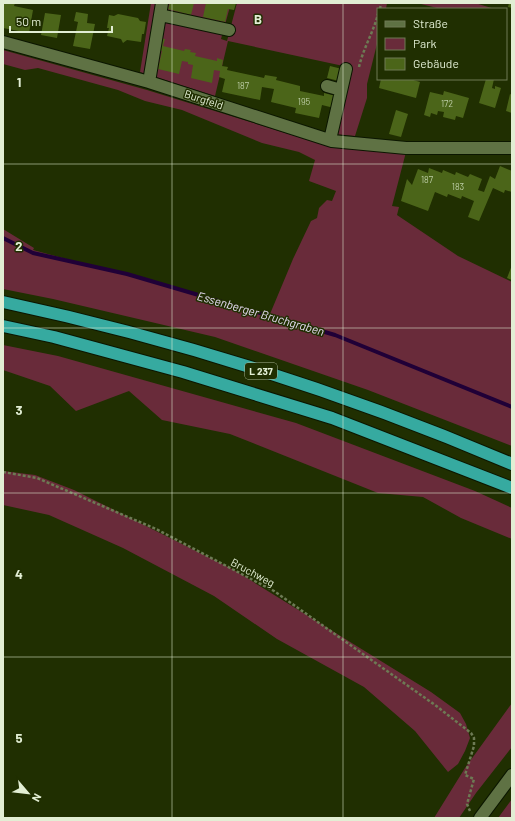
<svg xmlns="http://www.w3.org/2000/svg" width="515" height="821" viewBox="0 0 515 821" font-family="Barlow,sans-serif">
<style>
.green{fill:#692b3a}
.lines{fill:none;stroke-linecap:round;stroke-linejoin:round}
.stream{stroke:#200037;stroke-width:4}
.building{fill:#4b6519}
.minor-casing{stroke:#0b1600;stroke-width:14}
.highway-casing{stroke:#0b1600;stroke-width:14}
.path{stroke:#6d7a54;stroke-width:2.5;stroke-dasharray:3 2;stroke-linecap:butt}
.minor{stroke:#5f7244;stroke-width:12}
.highway{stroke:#36aaa0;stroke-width:12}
.grid{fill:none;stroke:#e2eed4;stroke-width:1;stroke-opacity:0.55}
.labels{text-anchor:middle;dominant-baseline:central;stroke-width:3;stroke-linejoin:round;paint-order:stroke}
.number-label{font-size:9px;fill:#bccca5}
.shield{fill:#202f01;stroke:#a8b595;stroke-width:1}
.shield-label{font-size:10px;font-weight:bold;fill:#e2eed4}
.street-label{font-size:11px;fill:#e2eed4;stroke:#202f01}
.water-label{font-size:12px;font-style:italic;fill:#e3d9ef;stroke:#202f01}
.grid-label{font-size:13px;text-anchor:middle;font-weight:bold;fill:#e2eed4;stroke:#202f01;stroke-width:3;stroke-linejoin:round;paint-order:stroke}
</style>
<rect width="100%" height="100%" fill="#202f01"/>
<path class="green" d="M151 3H231L221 39 227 41 237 3H387L386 9H378V40L367 84V98L355 136 334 134 348 67 228 41 215 96 140 72Z
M417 3H475L495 9H441Z
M3 50 147 90 321 144 406 152 392 206 399 207 397 215 458 256 512 282V446L368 390 215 337 53 299 3 289V229L34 248 33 250 270 314 293 259 311 221 317 218 319 208 327 200 332 201 336 191 309 181 315 160 299 152 262 143 182 110 145 101 118 90 38 68 25 70 3 64Z
M3 345 58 356 296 423 475 491 512 508V539L461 518 423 497 378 493 230 434 162 420 129 391 76 411 50 386 3 370Z
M3 471 35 475 74 490 234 570 431 692 460 713 466 724 470 738 465 751 458 764 448 772 415 731 364 687 277 639 214 596 123 548 49 515 3 505Z
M512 703V747L476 793 459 818H434L465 768Z
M512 799V818H498Z"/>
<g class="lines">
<path class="stream" d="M3 238 33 253 127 274 335 335 512 407"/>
</g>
<path class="building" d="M3 3H15L14 6 33 10 29 33 3 28Z
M170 3H194L191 15 168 9Z
M206 3H236L234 10 228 9 225 22 203 17Z
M509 3H512V8L508 7Z
M76 12 88 14 87 23 95 24 90 49 73 46 78 22 74 21Z
M45 13 61 15 57 38 41 35Z
M118 14 138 18 140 21 146 22 144 34H142L141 42 127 40 123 43 121 39 107 36 109 28H107L109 15 114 16Z
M159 38 165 39 163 46 184 51 185 49 191 50 190 52 196 53 195 56 217 61V58L223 60 222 66 228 67 227 70 264 78 265 75 277 77 276 80 300 86V91L324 96V93L336 96 334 108 322 105 319 118 295 113 296 108 271 102 274 89 262 87 260 100 222 92 225 79 219 77 220 71 214 70 212 83 191 78 193 65 188 64V62L182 61 179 74 158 69 162 51 156 50Z
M330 66 342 69 339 81 327 78Z
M381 79H410L420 82 416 98 379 88Z
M486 79H494L492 88 495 89V86L501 88 495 108 479 103Z
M444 91 469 98 463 118 456 116 455 120 443 117 444 112 438 111 437 115 431 113 430 117 424 115 430 92 443 95Z
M510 94 512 95V113L506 111Z
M396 110 408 114 401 137 389 134Z
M500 166 512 171V192L505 190 504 193 493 188 479 221 468 217 474 201 462 196 461 199 448 194 447 197 435 192 428 211 401 201 407 179 412 185 418 169 428 173 429 168 442 173 443 170 455 175 456 172 468 177 470 174 482 179 478 190 484 192 490 176 495 179Z
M512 265V280L507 278Z"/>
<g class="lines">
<defs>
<path id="minor" d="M160 15 229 30
M3 42 149 82 332 141 406 148H512
M149 82 162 3
M327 86 341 90
M330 140 346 69
M480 818 512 775"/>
<path id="highway" d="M3 302C177 339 348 394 512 464
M3 326 54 337 183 372 332 418 512 488"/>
</defs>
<use href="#minor" class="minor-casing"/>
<use href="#highway" class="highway-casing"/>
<path class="path" d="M380 9 381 3
M359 67C363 49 373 33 378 14
M3 472 37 478 156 529 274 591 435 705 471 733 474 738V746L465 775 474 779 467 804 470 811"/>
<use href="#minor" class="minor"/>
<use href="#highway" class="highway"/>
</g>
<path class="grid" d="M172 3V818M343 3V818M3 164H512M3 328H512M3 493H512M3 657H512"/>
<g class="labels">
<g class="number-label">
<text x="243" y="85">187</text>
<text x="304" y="101">195</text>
<text x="447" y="103">172</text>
<text x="427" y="179">187</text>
<text x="458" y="186">183</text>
</g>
<rect class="shield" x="245" y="363" width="32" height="16" rx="3"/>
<g class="shield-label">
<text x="261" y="371">L 237</text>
</g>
<g class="street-label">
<text transform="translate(204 99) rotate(18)">Burgfeld</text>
<text transform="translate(253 572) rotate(28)">Bruchweg</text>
</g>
<g class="water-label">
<text transform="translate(261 313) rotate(16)">Essenberger Bruchgraben</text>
</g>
</g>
<g class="grid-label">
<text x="258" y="24">B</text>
<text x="19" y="87">1</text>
<text x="19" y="251">2</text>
<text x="19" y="415">3</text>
<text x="19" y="579">4</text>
<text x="19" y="743">5</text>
</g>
<rect width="515" height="821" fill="none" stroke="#e2eed4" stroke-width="8"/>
<rect x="377" y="8" width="130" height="72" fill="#202f01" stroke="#6e7b55"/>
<rect x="385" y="21" width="20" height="6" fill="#5f7244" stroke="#6e7b55"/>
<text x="413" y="28" font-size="12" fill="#e2eed4">Straße</text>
<rect x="385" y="38" width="20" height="12" fill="#692b3a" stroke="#6e7b55"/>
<text x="413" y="48" font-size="12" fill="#e2eed4">Park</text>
<rect x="385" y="58" width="20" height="12" fill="#4b6519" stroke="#6e7b55"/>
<text x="413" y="68" font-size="12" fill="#e2eed4">Gebäude</text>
<g transform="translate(28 793) rotate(118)" stroke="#202f01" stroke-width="3" paint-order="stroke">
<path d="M0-3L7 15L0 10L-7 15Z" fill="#e2eed4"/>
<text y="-6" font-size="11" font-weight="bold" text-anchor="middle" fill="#e2eed4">N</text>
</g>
<path d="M10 26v6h102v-6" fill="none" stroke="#e2eed4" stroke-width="2"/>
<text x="16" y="26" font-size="12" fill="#e2eed4" stroke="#202f01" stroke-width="3" paint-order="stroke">50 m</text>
</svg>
